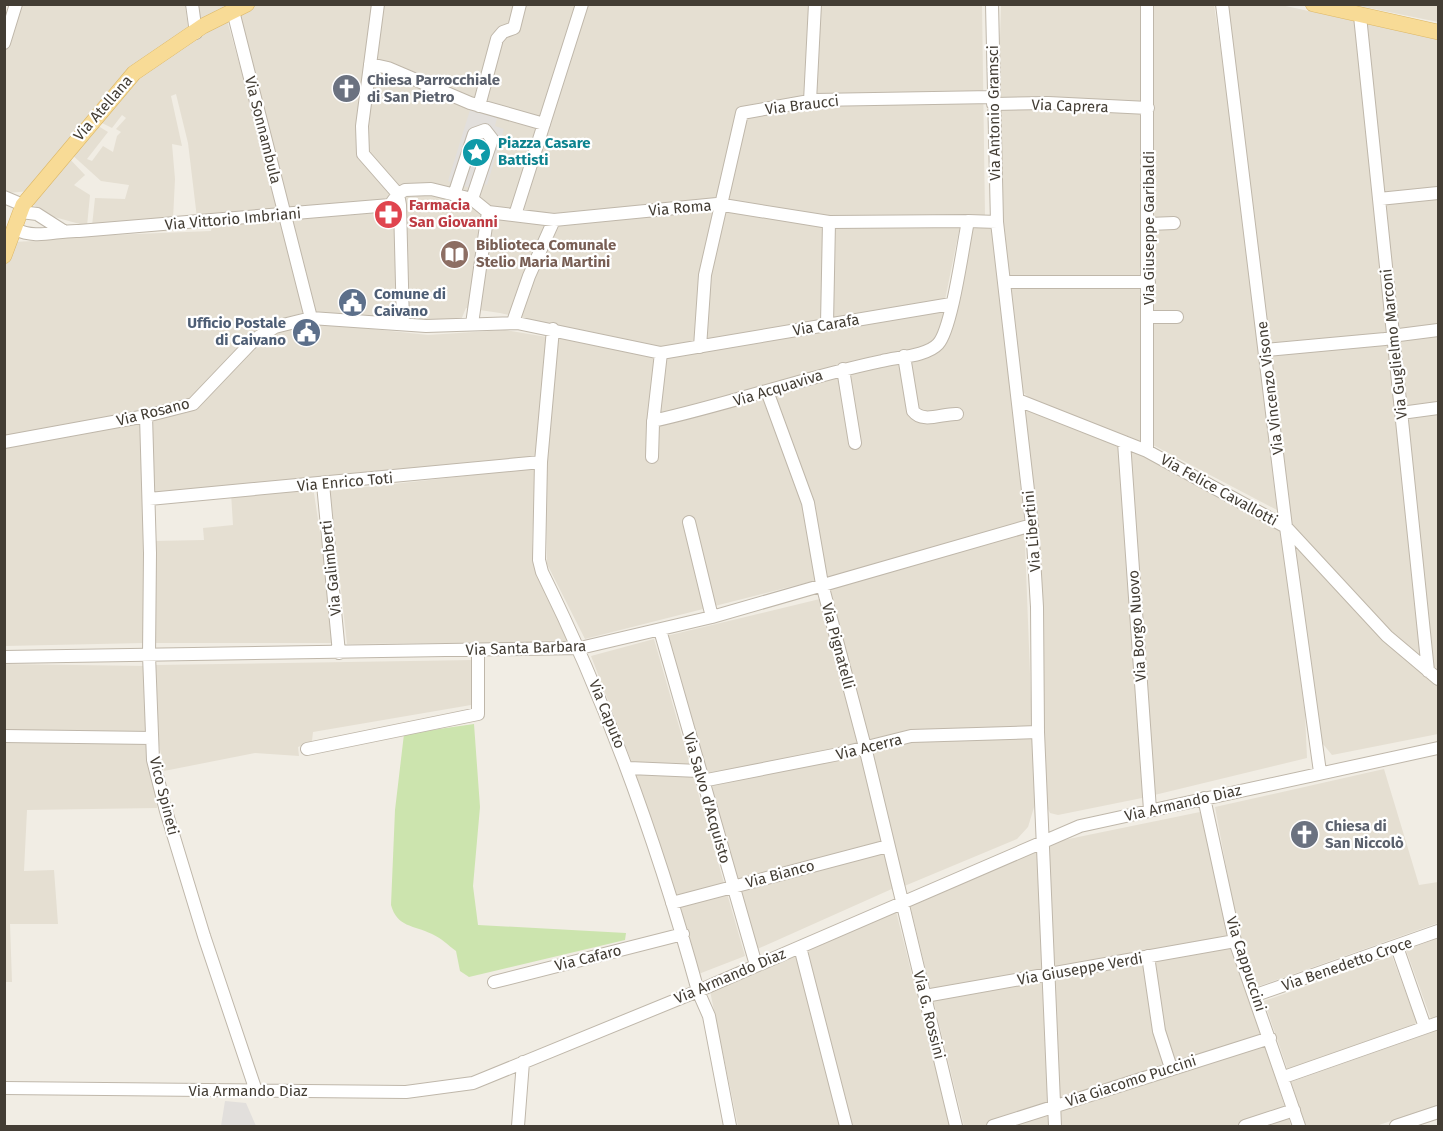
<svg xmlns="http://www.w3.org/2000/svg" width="1443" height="1131" viewBox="0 0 1443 1131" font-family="'Fira Sans',sans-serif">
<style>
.residential{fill:#e5dfd2}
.green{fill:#cce4ae}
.parking{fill:#e2dfdc}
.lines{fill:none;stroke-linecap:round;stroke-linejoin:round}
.minor-casing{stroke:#bfb7aa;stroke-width:14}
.major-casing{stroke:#dcb767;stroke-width:16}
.minor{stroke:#fff;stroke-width:12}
.major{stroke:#f8db96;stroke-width:15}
.labels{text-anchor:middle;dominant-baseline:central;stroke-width:4.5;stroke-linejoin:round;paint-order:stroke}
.worship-label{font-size:15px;font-weight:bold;fill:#5b616d;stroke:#fff;text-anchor:start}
.street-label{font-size:15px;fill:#433d34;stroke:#fff}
.culture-label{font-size:15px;font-weight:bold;fill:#0d838f;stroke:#fff;text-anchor:start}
.health-label{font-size:15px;font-weight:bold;fill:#be3a42;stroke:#fff;text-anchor:start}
.education-label{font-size:15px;font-weight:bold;fill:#785e54;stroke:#fff;text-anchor:start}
.service-label{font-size:15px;font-weight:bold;fill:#4e5e75;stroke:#fff;text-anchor:start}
</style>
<rect width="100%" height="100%" fill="#f1ede4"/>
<path class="residential" d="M194 4 239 5 196 20Z
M257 4 982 5 985 216H962L945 300 667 348 645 347 500 313 466 308 461 320 431 322 417 318 314 314 236 13Z
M20 5H185L188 27 30 191 8 193 5 191V52Z
M1001 5H1143L1141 444 1030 399 1022 391 1003 235 999 71Z
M1150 5H1214L1230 112 1277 510 1153 445Z
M1228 5H1281L1438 39V734L1332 755 1318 738Z
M1355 5H1438V22L1374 9Z
M227 20 280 209 197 218 188 143 176 94 171 96 182 146 172 144 175 179 173 219 92 226 95 198 125 199 129 185 101 181 70 153 95 124 108 132 87 159 92 161 103 146 113 152 117 136 121 132 116 129 126 118 122 115 112 128 96 120 134 75Z
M67 156 85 175 74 185 90 195 87 226 47 215 31 203Z
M281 221 304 312 269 325 246 340 216 377 191 400 144 414 5 439 4 269 12 242 34 241 35 238 211 231 212 225Z
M972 226 993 229 1024 517 1035 804 1028 827 1017 839 902 887 825 578 585 639 547 564 546 495 551 400 559 334 652 357 953 305Z
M326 324 428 335 505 330 547 337 537 457 151 496 148 420 177 413 255 345 279 330Z
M1024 409H1033L1130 446 1280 528 1305 713 1307 758 1142 798 1058 815 1050 813 1046 805Z
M142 419 145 486 144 643 5 646 4 447Z
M536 468 532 543 534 567 561 619 568 642 347 644 330 491Z
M313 487 332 610 333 643H155L153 541 204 540 203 528 233 525 231 493Z
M824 598 894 888 755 950 666 636Z
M654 639 745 956 696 975 634 768 591 656Z
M473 660 471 705 313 732 312 741 298 747 299 756 255 753 164 771 159 744 156 665Z
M4 664 147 666 157 808 27 810 24 871 54 870 58 924H10L12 982H5Z
M1384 769 1419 885 1438 882V923L1259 986 1242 953 1215 807Z
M1200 812 1233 948 1291 1126H964L910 905 1040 850 1049 843Z
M896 911 950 1126H738L710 991Z
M1438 938V1017L1431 1019 1406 950Z
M1392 956 1417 1023 1288 1071 1264 1001Z
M1438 1030V1105L1376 1126H1306L1291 1082Z"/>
<path class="green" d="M474 724 480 807 473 886 478 925 626 933 625 940 469 977 460 971 456 951C448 945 441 938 432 934 413 925 397 927 391 905L395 810 404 734Z"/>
<path class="parking" d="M470 110 497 118 495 126 504 129 487 185 481 183 479 191 448 181Z
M225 1101 246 1103 256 1126H221Z"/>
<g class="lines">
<defs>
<path id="minor" d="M192 4 196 33
M378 4 362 126 363 154 398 194 400 205 403 324
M992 4 997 222 1032 525 1037 607 1038 732 1055 1126
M1147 4V451
M1222 4 1286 527 1320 772
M233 11 311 318
M1360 16 1428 671
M4 43 16 4
M370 64 388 68 470 103 544 124
M810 101 815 4
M993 104 1048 103 1148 108
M479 106 497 39 503 32 514 28 520 4
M454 195 474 134 485 130 492 139 472 199
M4 197 23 205
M1379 199 1438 193
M21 212 37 214 62 230
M515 215 582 4
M1149 224 1174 223
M15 229C37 240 56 230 79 231L390 205 398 194 405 190 431 189 472 199 488 212 554 220 717 204 829 222 968 221
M1004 282H1149
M1149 317H1177
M513 322 529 276 554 220
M472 324 488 212
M827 324 829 222
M553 329 541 462 539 560 542 572C609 707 658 846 698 991L709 1016 730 1126
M700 347 705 275 742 113 815 100 993 97
M1266 350 1385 339 1399 335 1438 330
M904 356 913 411C923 424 943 413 957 414
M843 369 855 443
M767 391 808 503 822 584 865 747 956 1126
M1018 400 1147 451 1286 527 1387 636 1438 679
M1401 413 1438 408
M146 416 150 553 149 655 153 760 166 811 204 936 256 1091
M653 421C730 404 805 377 882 361 898 357 927 356 938 344 952 329 963 245 968 221L997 222
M4 442 146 416 193 404 255 339 275 327 311 318 426 326 517 323 661 353 951 304
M1124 442 1150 810
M652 457 653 423 661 353
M323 484 339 653
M149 499 541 462
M689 522 712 617
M660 630 756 965
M4 657 580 648 712 617 1032 525
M4 736 152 738
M307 749 478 714V651
M629 768 699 771
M702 781 839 754 911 736 1038 732
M1204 798 1235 941 1299 1126
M672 903 888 846
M800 947 846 1126
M1397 947 1425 1027
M1148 956 1159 1031 1171 1068
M494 982 683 934
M1256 995 1438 931
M925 996 1235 941
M1284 1077 1438 1023
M4 1088 406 1092 473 1083 698 991 1080 826 1438 748
M518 1126 523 1062
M993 1126 1270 1038
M1245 1126 1294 1110
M1396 1126 1438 1112"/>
<path id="major" d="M1313 4 1438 32
M4 256 23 205 134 73 203 26 247 4"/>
</defs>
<use href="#minor" class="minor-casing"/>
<use href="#major" class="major-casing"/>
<use href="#minor" class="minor"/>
<use href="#major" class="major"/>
</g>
<defs>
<symbol id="church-disc" viewBox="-11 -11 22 22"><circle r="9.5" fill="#6b7280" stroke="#fff"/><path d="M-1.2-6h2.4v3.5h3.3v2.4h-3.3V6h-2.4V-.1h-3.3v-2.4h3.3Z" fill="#fff"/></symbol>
<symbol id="sight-disc" viewBox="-11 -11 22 22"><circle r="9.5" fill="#0f9aa8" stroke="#fff"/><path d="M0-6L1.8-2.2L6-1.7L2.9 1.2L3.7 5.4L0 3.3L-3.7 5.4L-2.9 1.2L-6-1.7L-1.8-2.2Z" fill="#fff"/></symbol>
<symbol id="pharmacy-disc" viewBox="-11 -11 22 22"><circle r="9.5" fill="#e0444e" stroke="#fff"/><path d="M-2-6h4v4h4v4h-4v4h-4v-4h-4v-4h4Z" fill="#fff"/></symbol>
<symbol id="library-disc" viewBox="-11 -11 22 22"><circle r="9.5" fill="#8d6e63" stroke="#fff"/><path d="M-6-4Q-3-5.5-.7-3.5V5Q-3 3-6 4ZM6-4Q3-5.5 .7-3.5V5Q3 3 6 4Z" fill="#fff"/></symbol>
<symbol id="civic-disc" viewBox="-11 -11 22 22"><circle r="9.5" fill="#5c6f8a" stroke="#fff"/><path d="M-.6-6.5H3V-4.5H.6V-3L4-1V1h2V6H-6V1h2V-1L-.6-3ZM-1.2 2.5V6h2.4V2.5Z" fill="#fff"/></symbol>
</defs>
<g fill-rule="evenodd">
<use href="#church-disc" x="330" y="72" width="33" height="33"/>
<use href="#sight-disc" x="460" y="136" width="33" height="33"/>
<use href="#pharmacy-disc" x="372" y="198" width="33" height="33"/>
<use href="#library-disc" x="438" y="238" width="33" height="33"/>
<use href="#civic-disc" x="336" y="286" width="33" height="33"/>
<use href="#civic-disc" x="290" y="316" width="33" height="33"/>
<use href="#church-disc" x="1288" y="818" width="33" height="33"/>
</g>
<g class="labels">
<g class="worship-label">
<text x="367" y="80">Chiesa Parrocchiale<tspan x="367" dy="17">di San Pietro</tspan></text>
<text x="1325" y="826">Chiesa di<tspan x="1325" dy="17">San Niccolò</tspan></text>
</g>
<g class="street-label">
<text transform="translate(802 105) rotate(-7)">Via Braucci</text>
<text transform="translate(1070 106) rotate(2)">Via Caprera</text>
<text transform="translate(103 108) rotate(-49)">Via Atellana</text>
<text transform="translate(994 113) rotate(-91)">Via Antonio Gramsci</text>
<text transform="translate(263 130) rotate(76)">Via Sonnambula</text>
<text transform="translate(680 208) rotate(-5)">Via Roma</text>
<text transform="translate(233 219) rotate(-5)">Via Vittorio Imbriani</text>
<text transform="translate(1149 228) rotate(-90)">Via Giuseppe Garibaldi</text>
<text transform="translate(826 325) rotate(-10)">Via Carafa</text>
<text transform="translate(1394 344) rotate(-96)">Via Guglielmo Marconi</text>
<text transform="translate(778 388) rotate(-17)">Via Acquaviva</text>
<text transform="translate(1270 388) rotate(-97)">Via Vincenzo Visone</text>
<text transform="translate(153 412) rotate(-14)">Via Rosano</text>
<text transform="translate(345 482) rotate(-5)">Via Enrico Toti</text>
<text transform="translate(1219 490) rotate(29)">Via Felice Cavallotti</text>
<text transform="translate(1032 531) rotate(-95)">Via Libertini</text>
<text transform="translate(331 568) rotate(-96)">Via Galimberti</text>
<text transform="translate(1137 626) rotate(-94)">Via Borgo Nuovo</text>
<text transform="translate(838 646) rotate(75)">Via Pignatelli</text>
<text transform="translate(526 648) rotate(-2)">Via Santa Barbara</text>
<text transform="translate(607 714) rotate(68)">Via Caputo</text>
<text transform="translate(869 747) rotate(-14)">Via Acerra</text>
<text transform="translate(164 796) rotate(76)">Vico Spineti</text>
<text transform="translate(707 798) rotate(74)">Via Salvo d'Acquisto</text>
<text transform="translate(1183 803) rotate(-13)">Via Armando Diaz</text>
<text transform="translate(780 874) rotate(-15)">Via Bianco</text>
<text transform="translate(588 958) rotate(-14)">Via Cafaro</text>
<text transform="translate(1246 964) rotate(72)">Via Cappuccini</text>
<text transform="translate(1347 964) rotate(-19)">Via Benedetto Croce</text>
<text transform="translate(1080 969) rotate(-10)">Via Giuseppe Verdi</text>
<text transform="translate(730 976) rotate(-23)">Via Armando Diaz</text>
<text transform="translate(929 1015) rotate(76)">Via G. Rossini</text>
<text transform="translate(1131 1081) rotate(-18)">Via Giacomo Puccini</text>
<text x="248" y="1091">Via Armando Diaz</text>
</g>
<g class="culture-label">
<text x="498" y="143">Piazza Casare<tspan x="498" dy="17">Battisti</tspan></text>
</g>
<g class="health-label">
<text x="409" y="205">Farmacia<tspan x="409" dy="17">San Giovanni</tspan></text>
</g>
<g class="education-label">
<text x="476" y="245">Biblioteca Comunale<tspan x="476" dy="17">Stelio Maria Martini</tspan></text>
</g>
<g class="service-label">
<text x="374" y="294">Comune di<tspan x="374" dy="17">Caivano</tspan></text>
<text x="286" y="323" text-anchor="end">Ufficio Postale<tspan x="286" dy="17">di Caivano</tspan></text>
</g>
</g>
<rect width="1443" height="1131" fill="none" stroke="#433d34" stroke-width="12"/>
</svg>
